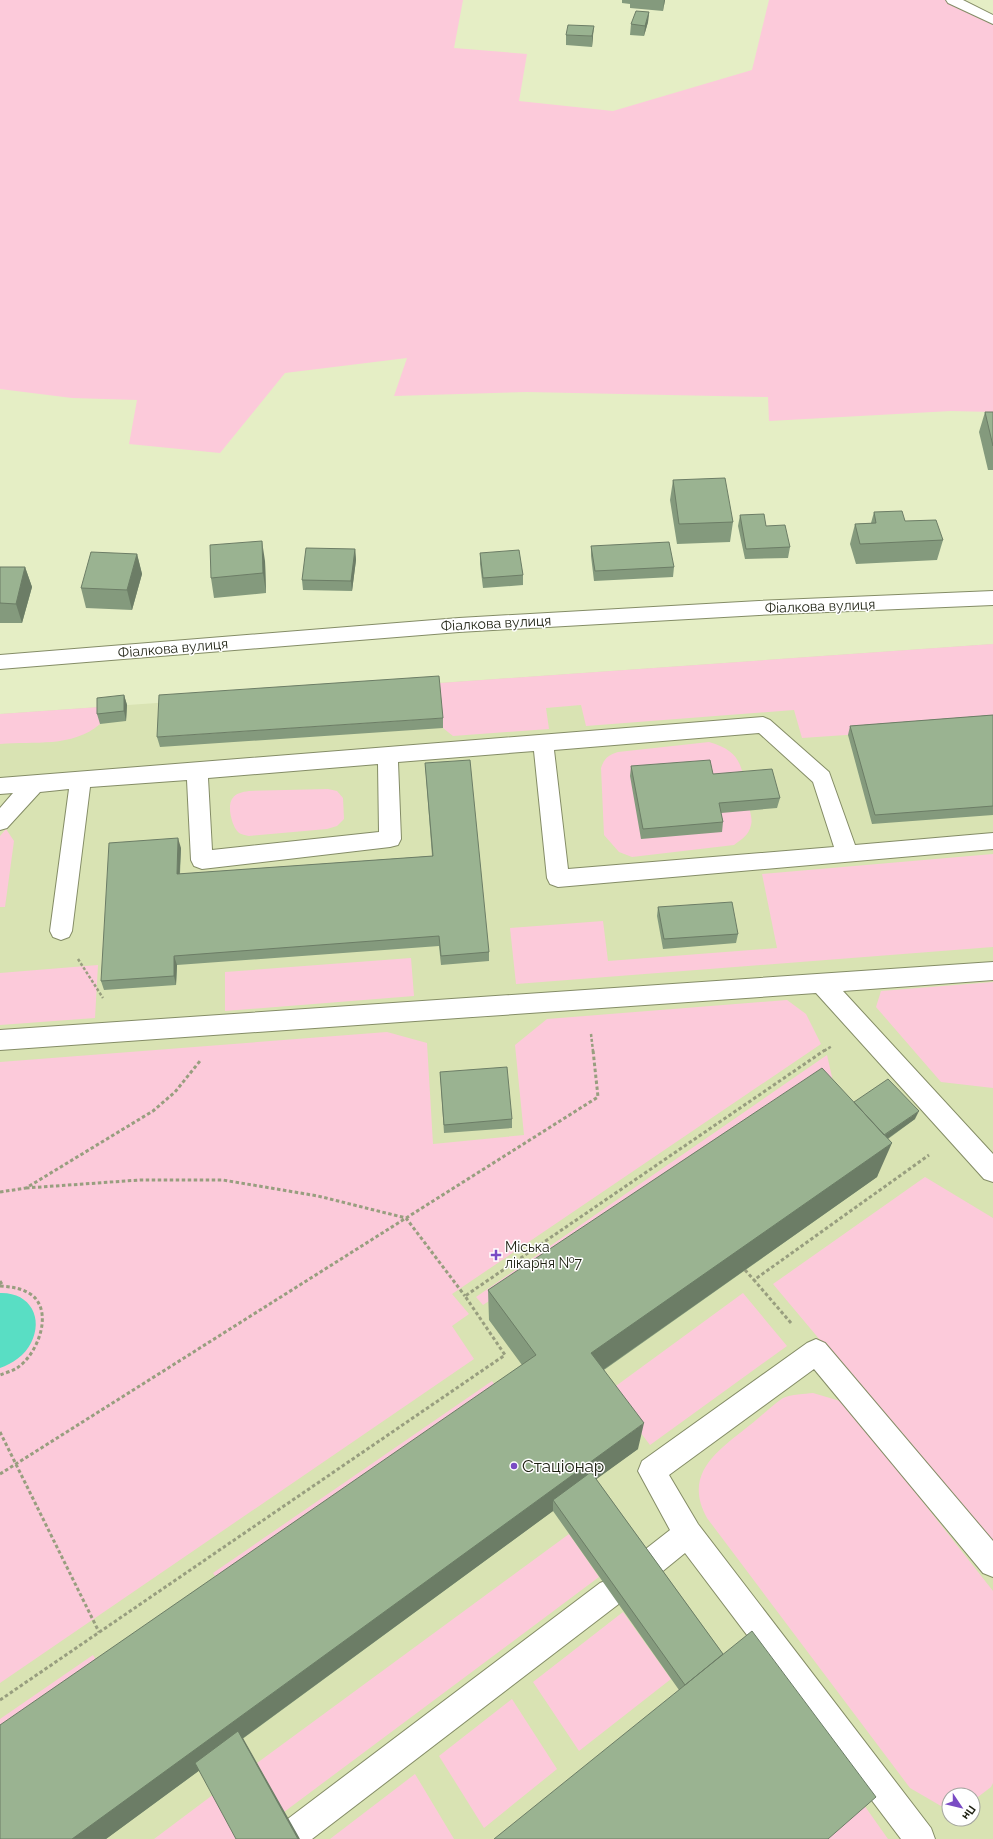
<svg xmlns="http://www.w3.org/2000/svg" width="993" height="1839" viewBox="0 0 993 1839" font-family="Raleway,sans-serif">
<style>
.built{fill:#d9e3b3;fill-rule:evenodd}
.green{fill:#fccada}
.water{fill:#59dec4}
.lines{fill:none;stroke-linecap:round;stroke-linejoin:round}
.lane-casing{stroke:#848c66;stroke-width:2}
.street-casing{stroke:#848c66;stroke-width:2}
.path-far1{stroke:#989e7f;stroke-width:2.5;stroke-dasharray:3 2;stroke-linecap:butt}
.path{stroke:#989e7f;stroke-width:3;stroke-dasharray:3.5 2.5;stroke-linecap:butt}
.lane{fill:#fff;fill-rule:evenodd}
.street{fill:#fff;fill-rule:evenodd}
.wall{fill:#849a7d}
.shaded-wall{fill:#6c7d66}
.building{fill:#9ab391;stroke:#6c7d66}
.poi-dot{fill:#7a4cc4;stroke:#fff;stroke-width:1.5}
.labels{text-anchor:middle;dominant-baseline:central;stroke-width:3;stroke-linejoin:round;paint-order:stroke}
.street-label{font-size:14px;fill:#1c1f10;stroke:#fff}
.poi-label{font-size:14px;fill:#1c1f10;stroke:#fff;text-anchor:start}
.near-poi-label{font-size:17px;fill:#1c1f10;stroke:#fff;text-anchor:start}
</style>
<rect width="100%" height="100%" fill="#e5eec5"/>
<path class="built" d="M993 644V1839H0V714ZM949 1795H973V1819H949Z"/>
<path class="green" d="M0 0H463L454 48 527 54 519 101 613 111 752 70 769 0H946L993 23V412L951 411 769 421 768 397 527 392 394 396 407 358 285 373 220 453 129 444 137 400 72 398 0 389Z
M993 644V725L802 738 794 710 586 726 581 705 546 708 549 729 453 736 443 728 440 683Z
M100 707V724C72 748 34 741 0 744V714Z
M709 742C744 752 742 769 747 801 749 808 753 818 751 825 749 835 742 839 734 845L632 857 619 852 604 835 601 768C604 759 608 755 618 752Z
M328 789 337 791 343 798 344 819 337 826 327 829 249 836C246 835 241 835 238 832 232 826 227 807 232 799 236 793 242 792 249 791Z
M6 829 14 841 5 907H0V836Z
M993 854V947L516 984 510 928 603 921 608 961 777 948 762 874Z
M411 958 414 996 225 1011V972Z
M98 965 95 1018 0 1025V973Z
M993 982V1088L941 1082 876 1007 881 991Z
M787 1000 806 1014 821 1044 452 1294 469 1314 452 1326 474 1359 0 1683V1062L387 1032 427 1043 433 1144 524 1135 515 1045 547 1019Z
M827 1055 837 1099 821 1081 483 1305 476 1297Z
M925 1177 993 1218V1546L773 1284Z
M743 1293 787 1346 650 1445 609 1391Z
M492 1381 499 1391 221 1585 213 1573Z
M813 1393 840 1401 852 1412 993 1591V1783L991 1787 974 1800 973 1795H949V1806H941L910 1788 707 1518C682 1473 719 1450 750 1425 761 1417 772 1405 783 1398 791 1394 805 1394 813 1393Z
M569 1534 599 1577 284 1812 257 1763Z
M623 1612 671 1679 579 1751 533 1682Z
M93 1655 100 1666 0 1734V1719Z
M512 1699 557 1769 484 1828 439 1756Z
M415 1774 454 1839H330Z
M214 1794 239 1839H154Z
M864 1805 888 1839H825Z"/>
<path class="water" d="M0 1293C30 1292 44 1318 31 1343 25 1355 12 1364 0 1368Z"/>
<g class="lines">
<defs>
<path id="lane" d="M946 0H963L993 15V24L948 3Z
M763 717 770 720 829 772 855 845 993 833V849L558 887 550 884 547 878 534 751 398 762 401 839 398 845 390 847 202 869 194 866 191 860 187 780 90 787 72 931 69 937 61 940 53 937 50 931 69 789 40 792 7 828 0 830V808L13 793 0 794V778ZM759 733 813 782 834 847 568 869 554 750ZM378 764 379 832 212 850 208 778Z
M993 962V980L843 991 993 1154V1182L984 1179 816 993 0 1050V1030Z
M816 1339 825 1343 993 1541V1577L983 1573 814 1369 669 1475 698 1524 931 1828 935 1839H901L685 1553 658 1575 648 1579 638 1575 634 1565 638 1555 670 1530 638 1471 642 1461 807 1343Z
M610 1579 620 1583 624 1593 620 1603 312 1839H284L281 1832 285 1821 600 1583Z"/>
<path id="street" d="M993 591V605L759 615 459 632 0 669V655L459 618 759 601Z"/>
</defs>
<use href="#lane" class="lane-casing"/>
<use href="#street" class="street-casing"/>
<path class="path-far1" d="M78 959 103 998
M591 1034 593 1051
M824 1051 832 1046"/>
<path class="path" d="M26 1188 140 1180H223L318 1196 406 1218 465 1296
M0 1192 26 1188 153 1111 175 1092 200 1061
M745 1270 754 1280
M0 1281 3 1286
M0 1286C12 1287 22 1288 32 1295 54 1313 37 1355 17 1368 12 1371 5 1373 0 1375
M791 1323 754 1280 929 1155
M0 1432 99 1632
M0 1474 598 1097 593 1050
M0 1700 505 1355 465 1296 825 1050"/>
<use href="#lane" class="lane"/>
<use href="#street" class="street"/>
</g>
<path class="wall" d="M622 0H665L663 11 630 8V4L622 3Z
M649 12 648 22 644 36 630 35 631 24Z
M566 35 593 36 592 47 566 45Z
M985 412H993V470H988L979 432Z
M673 480 733 522 730 542 677 544 670 500Z
M874 512 905 521 943 540 937 560 856 564 850 544 855 524 871 523Z
M740 515 766 526 790 547 788 558 745 559 738 526Z
M591 546 674 567 673 577 594 581 591 556Z
M355 549 356 560 352 591 303 590 302 580Z
M480 553 523 575V585L483 588 480 564Z
M137 554 142 574 132 610 86 608 81 588Z
M265 561 266 593 214 598 211 578Z
M0 567H25L32 587 22 623H0Z
M124 695 127 705 126 721 100 724 97 714Z
M993 715V815L872 824 848 735 850 726Z
M443 718V728L160 747 157 737Z
M425 763 489 952V961L441 965 439 946 177 965 176 985 104 990 101 981 181 848 180 874 432 856Z
M631 766 713 774 780 798 777 808 721 813 723 822 722 832 641 839 630 776Z
M658 907 738 934 736 943 663 949 657 916Z
M440 1072 512 1119V1128L444 1133Z
M854 1102 915 1119 888 1139 877 1177 604 1370 638 1449 596 1479 723 1654 679 1690 553 1511 106 1839H0L522 1365 489 1320 488 1290Z"/>
<path class="shaded-wall" d="M664 0H665L663 11Z
M649 12 648 22 644 36 645 26Z
M594 26 593 36 592 47V36Z
M262 541 265 561 266 593 263 573Z
M355 549 356 560 352 591 351 581Z
M137 554 142 574 132 610 127 590Z
M25 567 32 587 22 623 16 604Z
M124 695 127 705 126 721 124 711Z
M178 838 181 848 179 883 177 874Z
M174 956 177 965 176 985 174 976Z
M919 1111 915 1119 860 1158 864 1150Z
M892 1143 877 1177 587 1381 591 1353Z
M644 1423 638 1449 558 1507 553 1500V1511L243 1738 300 1839H298L242 1739 106 1839H72Z"/>
<path class="building" d="M636 11 649 12 645 26 631 24Z
M568 25 594 26 592 36 566 35Z
M985 412H993V446Z
M725 478 733 522 679 524 673 480Z
M902 511 905 521 936 520 943 540 860 544 855 524 876 523 874 512Z
M764 514 766 526 785 525 790 547 746 549 740 515Z
M262 541 263 573 211 578 210 545Z
M669 542 674 567 595 571 591 546Z
M306 548 355 549 351 581 302 580Z
M519 550 523 575 483 578 480 553Z
M91 552 137 554 127 590 81 588Z
M0 567H25L16 604 0 603Z
M439 676 443 718 157 737 159 695Z
M124 695V711L97 714V698Z
M993 715V806L875 815 850 726Z
M470 760 489 952 441 956 439 936 174 956V976L101 981 109 843 178 838 177 874 433 856 425 763Z
M710 760 713 774 772 769 780 798 719 803 723 822 643 829 631 766Z
M732 902 738 934 664 939 658 907Z
M507 1067 512 1119 444 1125 440 1072Z
M822 1068 892 1143 591 1353 644 1423 72 1839H0V1725L536 1355 488 1290Z
M888 1079 919 1111 884 1135 854 1102Z
M591 1472 723 1654 685 1685 553 1500Z
M752 1631 876 1797 828 1839H494Z
M238 1731 298 1839H236L195 1763Z"/>
<g class="poi-dot">
<path d="M494 1249h4v4h4v4h-4v4h-4v-4h-4v-4h4z"/>
<circle cx="514" cy="1466" r="4"/>
</g>
<g class="labels">
<g class="street-label">
<text transform="translate(820 606) rotate(-2)">Фіалкова вулиця</text>
<text transform="translate(496 623) rotate(-3)">Фіалкова вулиця</text>
<text transform="translate(173 648) rotate(-5)">Фіалкова вулиця</text>
</g>
<g class="poi-label">
<text x="505" y="1247">Міська<tspan x="505" dy="16">лікарня №7</tspan></text>
</g>
<g class="near-poi-label">
<text x="522" y="1466">Стаціонар</text>
</g>
</g>
<g transform="translate(961 1807) rotate(125)"><circle r="19" fill="#ffffff" stroke="#a4a59f"/>
<path d="M0-3L7 15L0 10L-7 15Z" fill="#7a4cc4"/>
<text y="-6" font-size="11" font-weight="bold" text-anchor="middle" fill="#1c1f10">Пн</text>
</g>
</svg>
